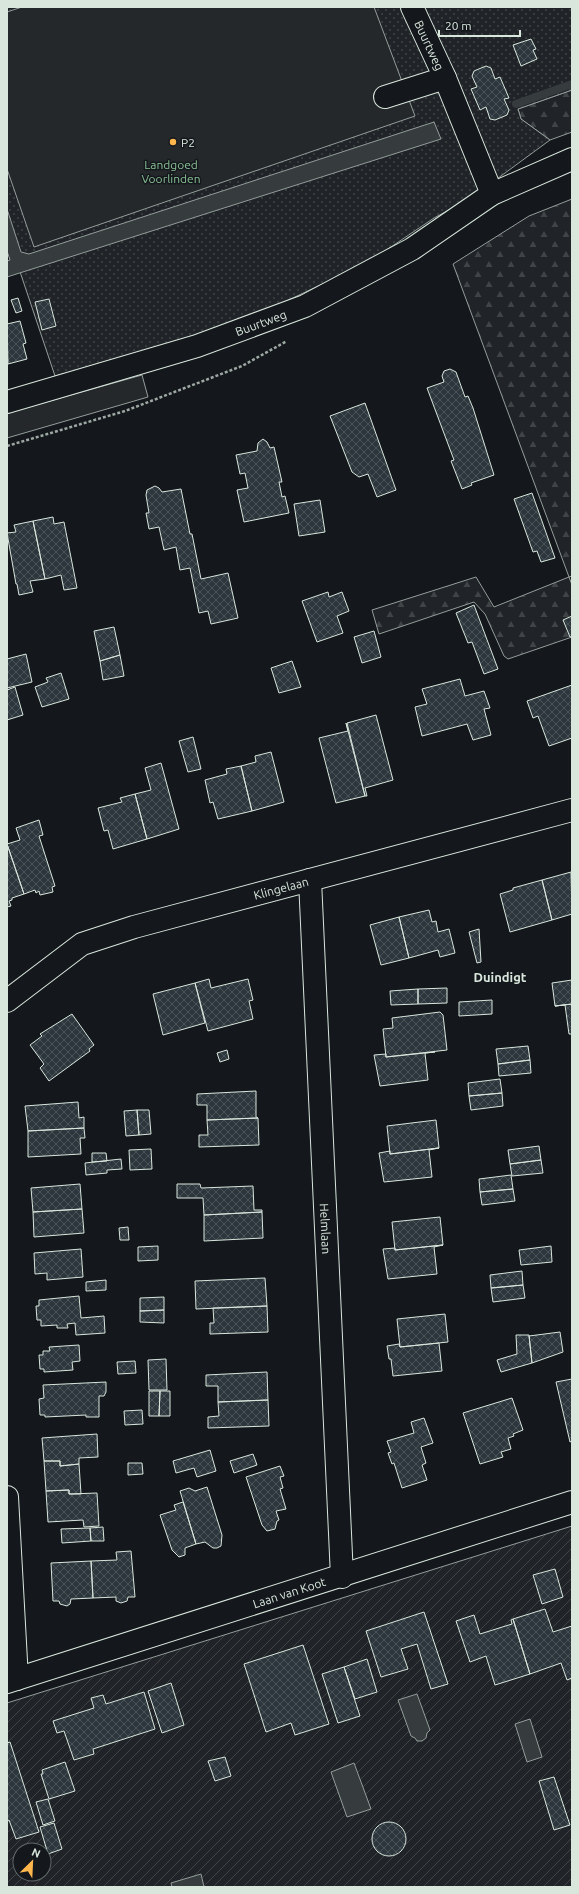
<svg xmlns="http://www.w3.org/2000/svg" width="579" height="1894" viewBox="0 0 579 1894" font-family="Ubuntu,sans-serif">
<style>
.forest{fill:url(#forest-firs);stroke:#939e99}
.park{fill:url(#park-dots);stroke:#939e99}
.garden{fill:url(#garden-furrows);stroke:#939e99;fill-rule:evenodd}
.parking{fill:#24282b;stroke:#939e99}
.water{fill:#363b3e;stroke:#939e99}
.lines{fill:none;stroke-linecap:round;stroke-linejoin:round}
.stream{stroke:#363b3e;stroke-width:8}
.building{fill:url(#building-cross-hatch);stroke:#d8e6dc}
.minor-casing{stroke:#d8e6dc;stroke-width:24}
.path{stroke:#9da8a2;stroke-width:2.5;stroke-dasharray:3 2;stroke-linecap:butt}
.minor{stroke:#14181c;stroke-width:22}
.poi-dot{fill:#ffb74d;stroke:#14181c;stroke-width:1.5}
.labels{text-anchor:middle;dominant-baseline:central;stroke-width:3;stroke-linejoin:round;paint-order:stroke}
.street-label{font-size:12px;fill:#d8e6dc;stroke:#14181c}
.poi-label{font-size:12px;fill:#d8e6dc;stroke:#14181c;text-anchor:start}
.park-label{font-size:12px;fill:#8ac095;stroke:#14181c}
.neighbourhood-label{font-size:13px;font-weight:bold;fill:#d8e6dc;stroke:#14181c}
</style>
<defs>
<pattern id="forest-firs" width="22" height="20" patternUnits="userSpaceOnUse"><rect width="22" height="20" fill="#202428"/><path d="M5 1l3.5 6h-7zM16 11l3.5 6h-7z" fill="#404447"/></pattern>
<pattern id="park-dots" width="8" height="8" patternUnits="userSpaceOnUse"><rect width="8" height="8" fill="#202428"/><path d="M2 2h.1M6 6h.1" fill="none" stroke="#404447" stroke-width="1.8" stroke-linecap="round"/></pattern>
<pattern id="garden-furrows" width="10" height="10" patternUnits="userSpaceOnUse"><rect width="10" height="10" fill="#202428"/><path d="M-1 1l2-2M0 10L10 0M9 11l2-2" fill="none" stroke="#404447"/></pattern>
<pattern id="building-cross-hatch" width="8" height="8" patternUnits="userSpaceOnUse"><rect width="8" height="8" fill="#2c363c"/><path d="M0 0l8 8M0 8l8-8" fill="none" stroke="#4a5358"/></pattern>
</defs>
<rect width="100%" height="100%" fill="#14181c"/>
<path class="forest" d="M572 90V132L550 140 521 119 518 109Z
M572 199V576L569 577 572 585V637L508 659 504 656 485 614 474 602 379 634 372 610 476 577 494 607 569 577 453 264 529 216Z"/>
<path class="park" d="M7 7H572V90L518 109 521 119 550 140 471 198 434 218 367 263 261 313 170 345 55 376 7 233Z"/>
<path class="garden" d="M572 1526V1887H7V1703ZM20 1850H44V1874H20Z"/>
<path class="parking" d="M22 7H374L415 116 34 247 7 169V12Z
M142 375 148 397 7 438V413Z"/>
<path class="water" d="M434 122 441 139 7 277V261L10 260 7 251V209L21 252 29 254Z
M417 1694 430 1730 427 1733 426 1738 422 1741H417L415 1738 411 1736 398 1700Z
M530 1719 542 1757 527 1762 515 1724Z
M354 1763 371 1809 347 1817 331 1772Z
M201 1874 204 1887H172L171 1883Z"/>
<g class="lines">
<path class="stream" d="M516 104 572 84"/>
</g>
<path class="building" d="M531 39 536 49 533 50 537 59 521 66 513 45Z
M486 66 491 68 495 79 500 77 509 98 504 99 509 110 507 115 495 120 490 119 486 107 480 110 471 89 477 87 472 76 474 71Z
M18 298 22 311 16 313 11 300Z
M49 299 56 326 42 330 35 302Z
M20 321 26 343 23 344 27 359 8 364 7 324Z
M450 369 456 372 465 397 468 396 473 408 494 475 471 483 472 485 462 489 451 461 454 460 427 388 444 382 442 376 444 371Z
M365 403 396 490 377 497 368 474 359 477 352 472 330 416Z
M263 439 267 442 270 448 274 447 282 482H279L282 497 285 496 289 513 244 522 237 490 248 488 245 473 240 474 236 455 257 451 258 443Z
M155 486 159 488 162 492 181 489 190 534H192L201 579 228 573 238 618 211 624 208 611 199 613 190 568 180 570 176 547 164 550 159 527 149 529 146 513H149L146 495 147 490Z
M532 493 555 558 541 562 537 551 533 552 514 499Z
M320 500 325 532 299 536 294 504Z
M53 517 54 524 64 522 77 588 64 590 61 575 45 579 33 521Z
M33 521 45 579 30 581 33 592 19 595 17 584H16L7 533 16 532 14 525Z
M328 592 329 597 342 592 349 611 337 616 343 633 317 642 302 601Z
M474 605 498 669 484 674 472 642 468 643 456 613Z
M572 616V636L570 637 563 620Z
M114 627 120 655 100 661 94 631Z
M374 631 381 657 362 663 354 637Z
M26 654 32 682 7 688V659Z
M120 655 124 676 103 680 100 661Z
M292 661 301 687 279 693 271 668Z
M61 673 69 699 42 707 35 687 48 682 46 678Z
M460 679 465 696 484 691 490 708 484 709 491 735 473 740 467 724 422 736 415 707 427 704 422 689Z
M572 685V738L549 746 538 716 533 718 527 701Z
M15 687 23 715 7 720V690Z
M376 715 393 780 365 788 367 796H365L347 723Z
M346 723 365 796 336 803 319 738 348 731Z
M193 737 201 769 188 772 179 741Z
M271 752 284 802 252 811 241 766 256 762 255 756Z
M161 763 179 829 147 839 135 794 151 790 145 768Z
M241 766 252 811 218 819 213 802 210 803 205 780 227 774 226 769Z
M135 794 147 839 113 849 108 830 104 831 98 808 122 802 120 798Z
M39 820 43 835 39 836 55 886 52 887 53 892 40 895 39 891 36 893 35 890 24 894 7 844 20 840 16 828Z
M7 844 24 894 12 898V900L9 901 11 906 7 907Z
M571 872 572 914 552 920 542 880Z
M542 880 552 920 510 932 500 894 513 890V888Z
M429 910 432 922 436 921 438 932 449 929 455 953 440 957 438 950 409 958 399 917Z
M399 917 409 958 381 965 370 925Z
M479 929 481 962 477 963 469 932Z
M209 979 211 988 248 979 253 1000 249 1001 253 1019 208 1031 195 983Z
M572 980V1004L555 1006 552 983Z
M195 983 205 1023 163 1035 153 994Z
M447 988V1003L418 1004V989Z
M418 989V1004L391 1005 390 991Z
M492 1000V1014L459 1016V1002Z
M572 1004V1034H569L565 1005 555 1006Z
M440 1012 443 1015 447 1050 386 1057 383 1029 393 1028 392 1018Z
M72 1014 94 1045 89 1049 90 1051 49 1081 40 1068 44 1064 30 1045 42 1036 40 1034Z
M528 1046 530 1060 498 1064 496 1049Z
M227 1050 229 1059 220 1062 217 1053Z
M435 1052 425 1053 428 1080 380 1086 374 1055 386 1054V1057Z
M530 1060 531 1073 499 1076 498 1064Z
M500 1079 502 1093 469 1096 468 1083Z
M256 1091V1117L258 1118 207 1120V1105H197V1094Z
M502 1093 503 1106 471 1110 469 1096Z
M78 1102 79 1118 84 1117V1128L28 1131 25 1106Z
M137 1110 139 1135 126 1136 124 1111Z
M137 1110H149L151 1134 139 1135Z
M258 1118 259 1145 199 1147V1135H208L207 1120Z
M436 1120 439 1148 390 1154 387 1126Z
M84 1128 85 1138H80L81 1154 28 1157V1131Z
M539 1146 541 1160 510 1164 508 1150Z
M439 1148 429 1150 432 1177 384 1182 379 1153 390 1151V1154Z
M151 1149 152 1169 130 1170 129 1150Z
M92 1153H106L107 1161 92 1162Z
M121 1159 122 1169 107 1170V1173L86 1175 85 1163Z
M541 1160 543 1173 512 1176 510 1164Z
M511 1175 513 1189 480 1192 479 1179Z
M80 1184 82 1209 33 1212 31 1188Z
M177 1184H200L201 1188 253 1186 254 1210H262V1212L204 1215 203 1198H177Z
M513 1189 515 1201 482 1205 480 1192Z
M82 1209 84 1233 34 1237 33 1212Z
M262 1212 263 1238 204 1241V1215Z
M440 1217 443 1245 395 1250 392 1222Z
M128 1227 129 1240H120L119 1228Z
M443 1245 434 1247 437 1274 388 1279 383 1249 395 1248V1250Z
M158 1246V1260L138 1261V1247Z
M551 1246 552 1262 521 1265 519 1250Z
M81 1249 83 1277 47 1280V1273L35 1274 34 1253Z
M522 1271 523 1285 491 1288 490 1275Z
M265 1278 267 1306 196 1309 195 1281Z
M106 1280V1290L86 1291V1282Z
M523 1285 525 1298 493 1302 491 1288Z
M79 1296 81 1318 104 1316 105 1333 76 1335 75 1323 67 1324 68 1328H57V1325L41 1326V1320H37L36 1306H39V1300Z
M164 1297V1310L140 1311V1298Z
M267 1306 268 1332 210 1334V1323H214L213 1308Z
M164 1310V1323L140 1322V1311Z
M445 1314 448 1342 400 1347 397 1319Z
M560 1332 563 1352 532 1363 529 1336Z
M516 1335H529L532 1363 501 1372 497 1360 517 1354Z
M439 1343 442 1371 393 1376 391 1359H389L387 1346 399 1344 400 1347Z
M79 1345 80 1361 72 1362 73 1370 44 1372V1369H40L39 1355H43V1351H50L49 1347Z
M166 1359 167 1390H149L148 1360Z
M135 1361 136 1373 118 1374 117 1362Z
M267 1372 268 1400 218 1402V1386H206V1375Z
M572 1379V1441L570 1442 556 1382Z
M106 1382V1392L104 1396H99V1417H86V1415L45 1417V1415H40L39 1399 44 1398 43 1385Z
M149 1391H160L159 1416H149Z
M160 1391H170V1416H159Z
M512 1398 523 1430 513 1434 514 1436 508 1438 511 1449 501 1452 503 1457 480 1464 463 1413Z
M268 1400 269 1426 208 1428V1417L219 1416 218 1402Z
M142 1410 143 1424 125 1425 124 1411Z
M424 1418 433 1443 421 1447 426 1463 422 1465 427 1480 402 1488 394 1463 392 1464 388 1453 391 1452 387 1441 414 1433 411 1422Z
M97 1434 98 1457 79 1458V1464L60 1466V1461H44L42 1438Z
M210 1450 216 1471 197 1477 194 1468 176 1473 173 1461Z
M253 1454 257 1465 234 1473 230 1461Z
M44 1461H60V1466L79 1464 81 1494H69V1490L46 1491Z
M128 1463H142L143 1474 128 1475Z
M280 1466 284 1476 280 1477 283 1488 280 1489 286 1509 276 1511 279 1520 277 1521 275 1529 267 1531 262 1525 246 1477Z
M207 1487 222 1535 221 1546 217 1548H213L205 1542 196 1544 180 1491 189 1488 195 1491Z
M69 1490V1494L97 1493 99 1526 84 1527 83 1520 48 1522 46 1491Z
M183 1502 196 1544 185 1548V1555L179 1557 172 1550 160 1515 176 1510 174 1505Z
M103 1527 104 1541H91L90 1528Z
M90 1528 91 1541 62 1543 61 1529Z
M131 1551 135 1597H128L127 1601 121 1603 116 1601V1597L93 1598 91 1561 117 1560 116 1552Z
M91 1561 93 1598 71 1599 70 1604 67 1606 60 1604 59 1601H53L51 1563Z
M555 1569 563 1597 542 1604 533 1575Z
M545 1609 553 1632 572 1626V1678L567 1680 561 1663 530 1674 513 1619Z
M424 1612 448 1684 431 1689 417 1644 401 1649 408 1669 381 1677 366 1631Z
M474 1615 480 1634 512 1624 511 1620 513 1619 530 1674 495 1685 486 1656 470 1662 456 1621Z
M303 1645 329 1724 295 1735 291 1723 266 1732 244 1664Z
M367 1659 377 1692 355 1699 344 1667Z
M344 1667 360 1716 338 1723 322 1674Z
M171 1683 184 1725 162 1733 148 1691Z
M144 1692 155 1729 93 1749 94 1754 74 1760 64 1731 57 1733 53 1721 94 1708 91 1698 103 1695 106 1704Z
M10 1742 39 1832 16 1839 9 1820 7 1821V1743Z
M225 1757 231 1776 215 1781 208 1761Z
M65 1762 75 1791 49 1799 41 1774H43L42 1770Z
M554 1777 570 1825 554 1830 539 1781Z
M48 1799 55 1821 43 1825 36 1802Z
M372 1839a17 17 0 1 1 34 0a17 17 0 1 1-34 0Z
M54 1823 62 1849 48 1854 40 1827Z"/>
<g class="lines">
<defs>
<g id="minor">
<path id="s1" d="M412 7 445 78 492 194"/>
<path d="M385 97 445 78"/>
<path id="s2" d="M7 402 197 346 305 306 412 249 492 194 572 159"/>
<path id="s3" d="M310 880 342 1577"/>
<path id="s4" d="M7 1001 82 944 134 927 572 810"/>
<path d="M7 1497 17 1679"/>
<path id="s5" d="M7 1682 572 1502"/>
</g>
</defs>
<use href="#minor" class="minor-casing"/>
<path class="path" d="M7 446 125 411 242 366 287 341"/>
<use href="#minor" class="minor"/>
</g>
<circle class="poi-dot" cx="173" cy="142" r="4"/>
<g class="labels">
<g class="street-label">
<text stroke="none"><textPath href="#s1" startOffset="42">Buurtweg</textPath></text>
<text stroke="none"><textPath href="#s2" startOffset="266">Buurtweg</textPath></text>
<text stroke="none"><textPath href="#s4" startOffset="301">Klingelaan</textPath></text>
<text stroke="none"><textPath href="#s3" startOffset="349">Helmlaan</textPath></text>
<text stroke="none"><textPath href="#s5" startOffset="296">Laan van Koot</textPath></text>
</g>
<g class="poi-label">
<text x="181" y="142">P2</text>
</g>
<g class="park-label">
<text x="171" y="164">Landgoed<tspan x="171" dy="14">Voorlinden</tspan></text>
</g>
<g class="neighbourhood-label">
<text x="500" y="977">Duindigt</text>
</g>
</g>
<rect width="579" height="1894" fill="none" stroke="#d8e6dc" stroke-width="16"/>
<g transform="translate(32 1862) rotate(24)"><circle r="19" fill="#14181c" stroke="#626a69"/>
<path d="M0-3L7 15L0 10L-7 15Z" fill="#ffb74d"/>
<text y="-6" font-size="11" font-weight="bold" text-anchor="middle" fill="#d8e6dc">N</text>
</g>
<path d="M439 30v6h81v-6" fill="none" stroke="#d8e6dc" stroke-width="2"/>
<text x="445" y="30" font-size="12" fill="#d8e6dc" stroke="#14181c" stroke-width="3" paint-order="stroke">20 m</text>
</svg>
